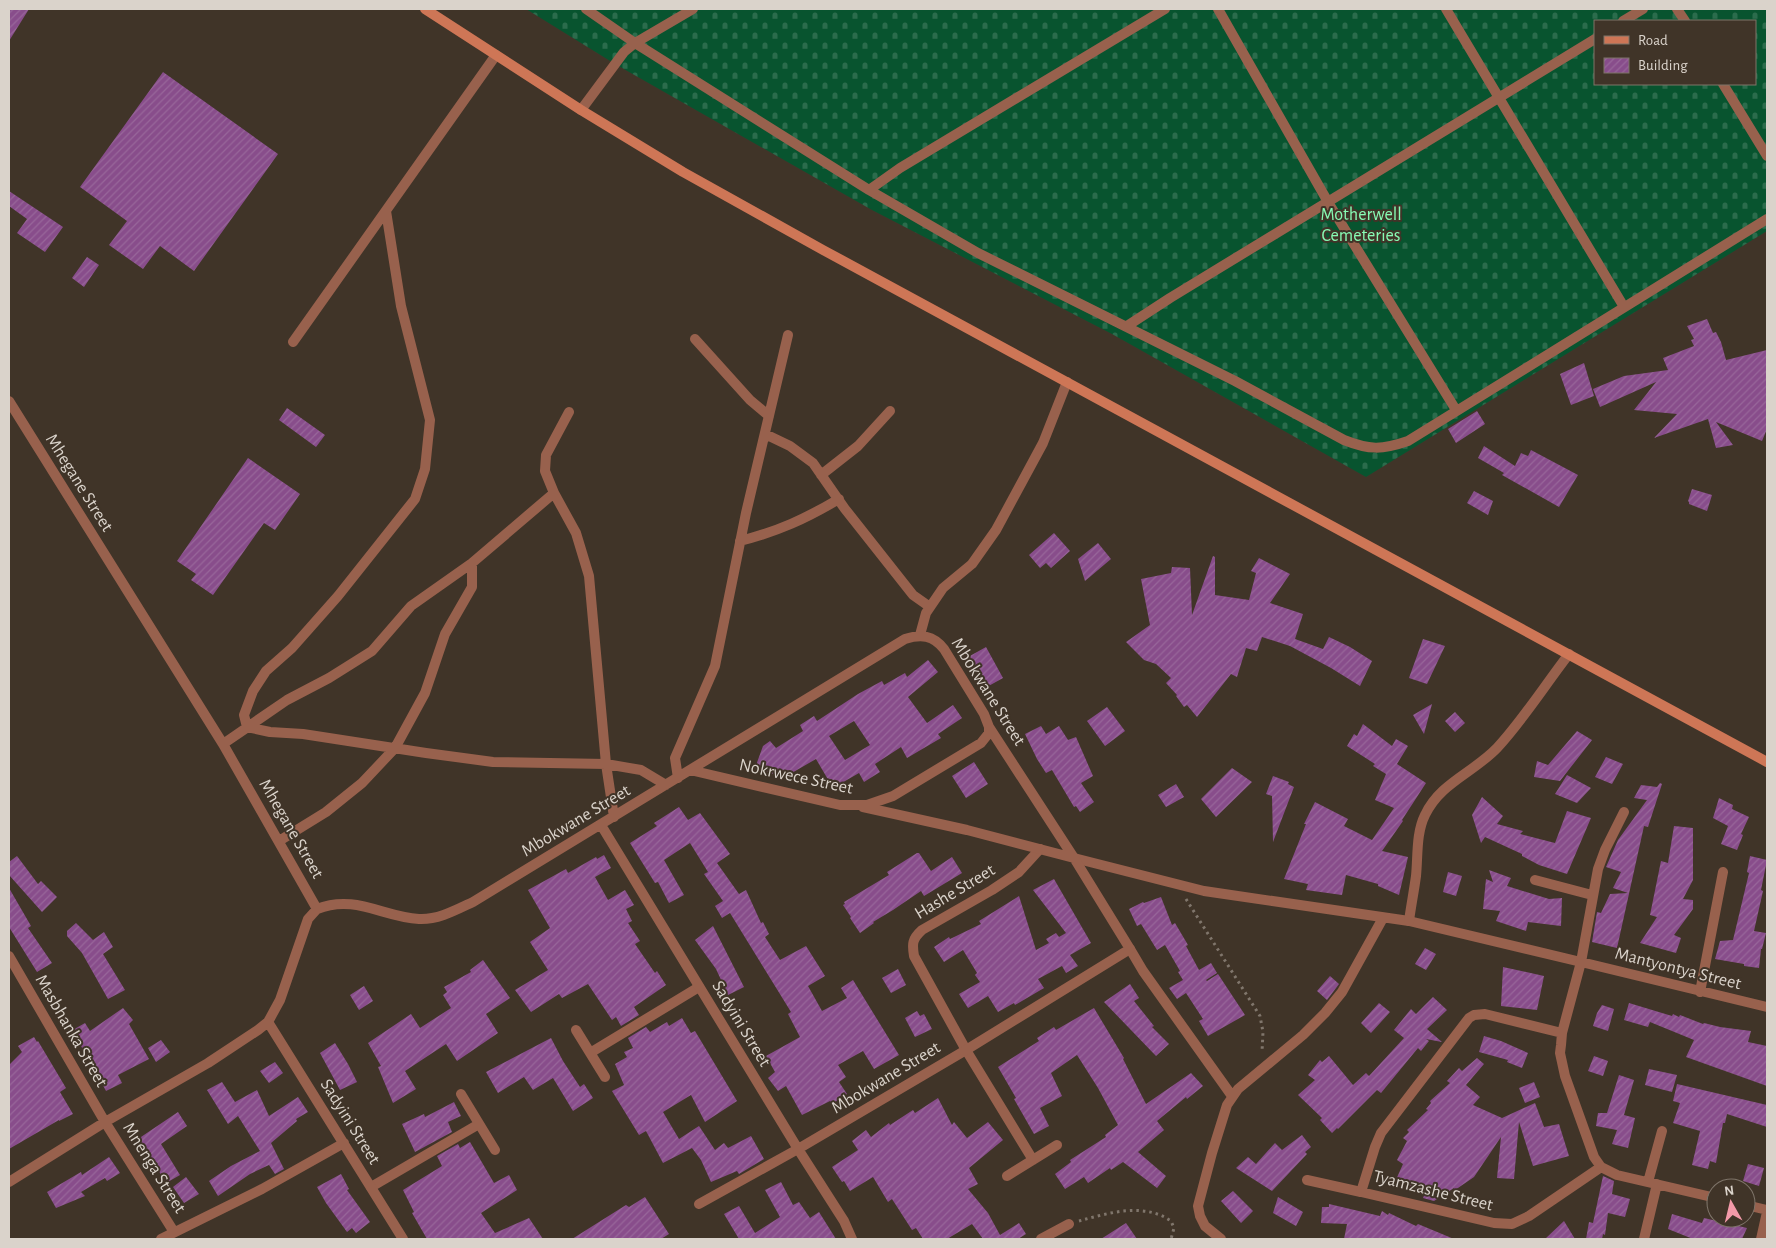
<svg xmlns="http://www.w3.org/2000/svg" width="1776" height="1248" viewBox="0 0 1776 1248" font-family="'Alegreya Sans',sans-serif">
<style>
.cemetery{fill:url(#cemetery-stones);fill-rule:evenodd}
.building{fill:url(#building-hatch);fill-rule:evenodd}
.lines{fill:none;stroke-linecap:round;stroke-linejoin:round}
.path{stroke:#80766c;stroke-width:3;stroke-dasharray:2.5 4;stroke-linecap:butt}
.lane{stroke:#98614d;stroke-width:10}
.street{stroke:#98614d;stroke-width:10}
.secondary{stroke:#ce7656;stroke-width:10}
.labels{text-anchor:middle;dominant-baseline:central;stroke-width:4;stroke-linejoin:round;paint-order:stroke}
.park-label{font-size:18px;fill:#87fbb4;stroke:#403428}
.street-label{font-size:18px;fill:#dad3cb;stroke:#403428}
</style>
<defs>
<pattern id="cemetery-stones" width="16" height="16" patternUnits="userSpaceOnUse" patternTransform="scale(1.25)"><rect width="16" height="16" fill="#08542f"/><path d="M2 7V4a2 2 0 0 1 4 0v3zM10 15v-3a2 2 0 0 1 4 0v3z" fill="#2b6c4c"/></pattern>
<pattern id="building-hatch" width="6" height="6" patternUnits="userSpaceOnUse" patternTransform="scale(1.25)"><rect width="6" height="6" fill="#884d8b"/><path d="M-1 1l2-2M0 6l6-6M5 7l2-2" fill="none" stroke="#98669a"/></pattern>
</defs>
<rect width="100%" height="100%" fill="#403428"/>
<path class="cemetery" d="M526 9H1767V231L1366 477 1112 334 872 210 615 64ZM1595 21H1755V84H1595Z"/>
<path class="building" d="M9 9H29L9 41Z
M163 72 278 154 194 271 160 246 143 269 109 245 127 221 80 187Z
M9 191 63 227 45 252 17 233 27 219 9 206Z
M87 257 99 265 84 287 72 278Z
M1707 319 1713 333 1716 332 1721 342 1726 360 1767 350V429L1762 441 1716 422 1733 445 1716 448 1708 419 1654 438 1677 414 1634 410 1656 382 1600 407 1593 389 1624 376 1668 370 1663 358 1694 346 1691 340 1694 339 1687 326Z
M1584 363 1594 396 1571 405 1560 374Z
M287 408 325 435 316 447 279 420Z
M1477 411 1485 424 1456 443 1448 429Z
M1484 446 1515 466 1521 453 1528 456 1531 450 1578 475 1559 507 1502 475 1504 473 1478 458Z
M248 458 300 494 275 530 264 523 213 595 191 580 196 574 177 561Z
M1692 489 1712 495 1707 511 1689 504V502L1688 501Z
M1474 491 1493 501 1488 515 1467 503Z
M1054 533 1070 551 1051 568 1046 563 1040 568 1029 555Z
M1098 543 1111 559 1085 581 1078 559Z
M1213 556 1215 557V595L1249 600 1256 573 1251 571 1259 558 1290 574 1270 603 1303 614 1295 639 1323 649 1329 637 1350 647 1372 661 1360 686 1331 668 1290 646 1262 637 1257 651 1246 648 1237 677 1231 674 1197 717 1187 705 1184 707 1176 696 1177 695 1166 683 1171 678 1156 664 1144 660 1126 642 1150 625 1141 579 1171 573 1172 567 1190 568 1192 615Z
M1423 639 1445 646 1427 684 1409 678Z
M986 647 1003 678 985 688 968 657Z
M928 660 938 672 908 697 927 723 953 705 962 718 938 734 941 738 907 758 901 747 875 764 880 772 864 782 859 773 833 788 816 759 790 774 787 771 782 777 755 768 763 746 770 741 776 748 803 731 800 725 814 716 817 721 858 694 882 681 884 685 905 673 907 677ZM854 721 870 745 845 760 829 736Z
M1432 704 1424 734 1413 715Z
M1107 707 1125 731 1105 746 1087 721Z
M1455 712 1465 723 1455 732 1445 721Z
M1363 724 1392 746 1396 739 1408 746 1397 764 1426 783 1402 820 1403 821 1382 851 1408 857 1399 895 1378 886V884L1346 875 1342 895 1306 890 1308 884 1284 879 1306 824H1304L1315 802 1348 819 1344 826 1372 840 1394 808 1375 800 1386 774 1373 766 1375 764 1347 746 1354 734 1357 736Z
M1041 726 1046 734 1059 726 1068 740 1076 737 1093 776 1081 783 1094 802 1080 812 1076 806 1074 807 1052 770 1046 773 1037 759 1025 734Z
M1577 731 1592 740 1560 781 1534 777 1537 761 1548 765Z
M1606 757 1623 764 1612 784 1595 777Z
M974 762 988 784 966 798 952 776Z
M1232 768 1252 782 1216 817 1201 799Z
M1567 775 1591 788 1577 803 1555 794Z
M1273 776 1289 782 1288 784 1294 787 1273 842 1272 796 1266 794Z
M1660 783 1662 784 1648 827 1644 826 1617 948 1592 942 1597 912 1601 913 1610 894 1628 893 1613 888 1621 872 1606 867 1618 840 1647 800 1634 798 1641 785 1657 787Z
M1176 784 1184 797 1166 807 1158 795Z
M1482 797 1503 816 1497 824 1523 831 1520 834 1555 843 1567 811 1591 818 1567 874 1539 865 1522 856V854L1485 837 1481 843 1472 815Z
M1719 798 1733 805 1732 809 1749 817 1741 834 1743 835 1737 850 1721 844 1728 826 1713 818Z
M679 807 688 820 700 813 730 854 717 863 739 894 746 890 761 923 763 922 769 934 765 937 780 960 806 946 825 976 808 986 822 1011 847 998 841 988 853 980 899 1055 874 1069 863 1051 838 1065 846 1077 839 1082 847 1094 832 1104 830 1101 802 1115 786 1086 778 1091 768 1078 775 1072 766 1056 800 1037 788 1014 791 1012 730 913 722 918 715 906 723 901 704 874 708 872 690 843 664 860 684 895 669 903 658 882 655 883 630 843 657 826 654 823Z
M1674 826 1693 828V880L1683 899 1693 900V909L1674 935 1681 938 1676 953 1640 943 1657 917 1650 915 1661 861 1668 863Z
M917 853H919L931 871 952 857 962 873 924 896 921 891 893 910 873 922 874 923 860 933 850 918 851 917 843 905 845 904 844 902 889 875 887 872Z
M604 855 611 868 595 877 608 900 625 890 634 905 626 909 632 921 628 923 640 941 635 944 655 973 657 971 666 985 634 1007 639 1015 621 1026 616 1017 612 1020 588 984 562 998 559 994 531 1012 515 990 548 970 530 942 550 928 528 890 566 869 568 873 596 857 597 859Z
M17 856 38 884 41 881 57 897 42 912 9 875V862Z
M1750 856 1767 860 1761 890 1763 891 1754 931 1766 933 1762 949H1761L1759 968 1744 966V964L1715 959 1720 941 1733 940 1749 873 1747 872Z
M1489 870 1511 878 1507 886 1549 899 1562 898 1561 926 1528 922 1526 931 1496 921 1500 911 1483 909 1486 879 1493 882Z
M1448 872 1462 876 1456 896 1443 892Z
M1054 879 1091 943 1070 955 1078 966 1066 973 1062 966 1038 979 1044 988 1015 1005 1014 1003 998 1012 988 996 968 1008 959 994 980 982 975 975 977 973 963 950 944 962 934 947 949 937 950 939 981 924 979 921 1019 896 1036 950 1049 943 1046 939 1056 933 1059 937 1066 933 1033 890Z
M9 888 31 926 28 928 52 963 37 972 9 927Z
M1161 897 1172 925 1175 923 1188 945 1186 946 1199 970 1211 963 1217 973 1206 980 1207 981 1218 974 1245 1015 1208 1036 1199 1021 1203 1019 1186 993 1177 999 1169 988 1183 980 1178 972 1180 971 1165 945 1157 950 1141 924 1137 926 1129 909 1143 902 1144 903Z
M76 923 93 940 104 932 113 947 103 954 125 990 108 999 82 953 67 936V931Z
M713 926 744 987 728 995 716 969 695 940Z
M1425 948 1436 954 1426 970 1415 964Z
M483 960 510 998 486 1014 498 1033 457 1061 446 1044 405 1071 416 1089 393 1103 378 1067 381 1066 368 1043 411 1014 420 1028 451 1008 443 995 447 992 444 987 471 972 470 970Z
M1503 967 1544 976 1537 1010 1501 1006Z
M898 969 906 985 891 993 882 978Z
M1330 976 1339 984 1327 1000 1317 991Z
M1130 984 1139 998 1134 1001 1154 1026 1152 1027 1169 1044 1156 1056 1104 1002Z
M364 986 373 1001 359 1010 350 995Z
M1433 997 1447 1010 1427 1029 1442 1042 1426 1039 1429 1041 1421 1051 1418 1048 1381 1093 1377 1090 1338 1129 1337 1128 1332 1133 1320 1120 1322 1118 1298 1095 1315 1080 1308 1075 1320 1060 1322 1062 1329 1056 1353 1085 1366 1073 1369 1076 1404 1038 1394 1030 1411 1009 1416 1014Z
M1379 1003 1390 1012 1371 1033 1361 1023Z
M1629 1003 1672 1016 1673 1014 1679 1017 1680 1015 1703 1024 1704 1023 1720 1027 1751 1031 1748 1042 1767 1046V1086L1686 1057 1694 1040 1650 1022 1648 1027 1624 1020Z
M1602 1005 1614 1009 1608 1031 1593 1026 1597 1013Z
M123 1008 133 1020 129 1024 149 1059 118 1075 122 1083 106 1091 94 1068 93 1069 80 1044 78 1045 71 1031 85 1023 90 1031Z
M1094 1008 1124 1058 1123 1059 1146 1104 1191 1073 1203 1086 1187 1099 1186 1097 1157 1121 1164 1130 1138 1152 1166 1176 1157 1188 1123 1162 1111 1170 1110 1168 1088 1183 1084 1177 1065 1189 1055 1174 1071 1162 1070 1160 1106 1137 1105 1135 1118 1125 1098 1088 1077 1055 1051 1073 1062 1096 1040 1108 1049 1126 1034 1134 1014 1099 1016 1098 998 1067 1039 1041 1037 1038 1054 1027 1056 1030Z
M917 1011 920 1016 924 1014 932 1029 915 1037 905 1018Z
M682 1018 691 1033 695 1031 737 1101 705 1122 691 1095 663 1112 679 1139 699 1126 715 1150 724 1143 728 1148 751 1136 764 1159 739 1174 737 1171 711 1182 701 1160 692 1148 663 1163 646 1131 639 1135 612 1091 624 1085 615 1064 627 1057 624 1052 633 1048 628 1038 646 1027 650 1032 667 1022 669 1026Z
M1484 1036 1501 1041 1528 1053 1522 1068 1507 1062 1508 1060 1479 1052Z
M34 1037 37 1042 38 1041 66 1088 60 1092 73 1114 59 1121V1120L9 1149V1065L22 1052 18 1046Z
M551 1038 563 1061 580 1087 584 1084 593 1098 573 1111 553 1078 533 1090 524 1077 498 1093 486 1072Z
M161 1040 170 1052 156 1062 148 1048Z
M335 1043 348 1064 357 1082 340 1090 320 1053Z
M1594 1056 1608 1061 1603 1076 1588 1071Z
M1477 1058 1484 1064 1466 1085 1480 1097 1473 1105 1502 1118 1535 1103 1544 1127 1559 1124 1569 1156 1533 1166 1519 1122 1514 1179 1497 1178 1501 1137 1474 1177 1455 1190 1454 1188 1434 1201 1423 1198 1425 1193 1395 1182 1403 1164 1397 1160 1407 1141 1403 1138 1409 1132 1407 1130 1428 1110 1426 1109 1431 1103 1430 1101 1450 1083 1447 1081 1459 1068 1462 1071Z
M275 1062 283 1073 269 1083 260 1071Z
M1649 1069 1677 1075 1672 1092 1645 1085Z
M1619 1075 1634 1080 1624 1115 1635 1118 1628 1148 1612 1144 1617 1130 1596 1126 1598 1113H1607Z
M222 1082 235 1102 257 1090 269 1116 298 1097 308 1112 296 1119 297 1121 271 1143 284 1169 275 1174 269 1165 250 1174 218 1196 209 1181 231 1166 260 1151 238 1116 228 1124 207 1090Z
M1534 1082 1540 1097 1525 1103 1519 1088Z
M1677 1084 1767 1105V1127L1727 1114 1725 1123H1723L1716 1163 1710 1161 1708 1169 1692 1165 1700 1131 1673 1123 1680 1103 1673 1101Z
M938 1098 952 1125 954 1122 967 1138 988 1122 1003 1140 969 1168 978 1184 968 1189 988 1213 1000 1235 1019 1223 1026 1234 1018 1239H983L972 1224 947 1239H923L916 1228 912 1230 892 1199 888 1202 873 1177 850 1191 844 1181 842 1182 832 1167 858 1150 852 1141 866 1130 871 1137 889 1123 890 1125 913 1110 915 1113Z
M454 1102 461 1116 448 1122 452 1132 415 1152 402 1124 424 1114 425 1117Z
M178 1112 187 1126 161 1144 180 1175 166 1183 148 1153 138 1139Z
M1302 1135 1311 1147 1305 1152 1307 1154 1272 1191 1236 1168 1248 1157 1256 1164 1275 1143 1282 1150Z
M470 1142 494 1183 509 1175 517 1190 481 1213 495 1233 529 1218 543 1239H427L412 1213 414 1212 403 1190 442 1166 437 1156 458 1144 460 1148Z
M109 1157 120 1173 107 1181 105 1178 81 1192 85 1196 56 1208 47 1192 81 1172 82 1175Z
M1748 1164 1764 1168 1759 1186 1743 1181Z
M341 1174 349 1189 347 1190 370 1222 356 1233 352 1228 347 1232 326 1203 317 1187Z
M1603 1176 1614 1181 1612 1194 1630 1199 1625 1217 1608 1213 1605 1235 1603 1234 1602 1239H1586L1589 1222 1593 1223Z
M186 1177 199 1194 184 1203 173 1187Z
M781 1182 793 1205 799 1202 810 1218 819 1212 836 1239H739L724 1214 739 1206 755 1233 780 1217 765 1190Z
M1233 1191 1253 1211 1241 1223 1221 1201Z
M645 1197 669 1234 661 1239H572L626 1205 629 1207Z
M1278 1197 1303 1212 1296 1226 1273 1213Z
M1329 1204 1380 1216 1382 1211 1388 1215 1389 1213 1416 1226 1418 1224 1454 1239H1344L1347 1224 1321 1223 1322 1207H1329Z
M1672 1214 1702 1223 1704 1218 1747 1228 1742 1239H1693L1668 1229Z
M1564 1221 1575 1239H1545Z
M1126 1223 1137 1239H1101Z"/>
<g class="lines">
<path class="path" d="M1186 899 1260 1016 1263 1032 1262 1052
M1079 1221C1108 1213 1144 1202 1171 1221L1174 1228 1171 1239"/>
<path class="lane" d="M586 9 635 43 869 190 978 253 1235 381 1344 440C1369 450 1382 450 1408 441L1767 219
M1218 9 1328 202 1456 410
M1446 9 1624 307
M1677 9 1685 21
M1623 21 1643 9
M1723 84 1767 156
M581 110 624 52 635 43 693 9
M869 190 900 168 1165 9
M1127 326 1170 298 1595 39
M1074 858 1204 891 1409 921 1581 962
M1130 949 1143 971 1232 1096
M576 1030 605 1077
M590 1053 699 987
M461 1094 495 1150
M1033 1160 966 1050 914 956C912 944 912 939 922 930L992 890 1019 872 1040 849
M1007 1176 1057 1145
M1307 1180 1361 1192
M371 1187 479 1124
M699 1204 798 1149
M1041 1239 1069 1224
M1221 1239 1205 1226 1200 1216 1198 1206 1212 1153 1227 1105 1238 1089 1303 1035 1325 1013 1342 992 1383 918"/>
<path class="street" d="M386 211 401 306 430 420 425 469 415 499 338 596 292 648 266 671 253 691 244 715 247 727 270 732 303 734 426 753 493 762 606 764 641 770 666 785
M695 339 750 400 769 416
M293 342 496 55
M9 401 223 744 317 909 308 919 280 1000 268 1022 258 1030 208 1063 105 1122 9 1182
M569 412 546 455 545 471 554 493 576 533 589 576 606 764 614 817
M765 434 790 446 813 463 845 509 913 595 930 607
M821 475 858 446 890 411
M740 541C779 531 805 519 839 499
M920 635 926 613 943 588 972 564 996 530 1043 443 1067 382
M223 744 287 700 329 678 372 651 411 606 472 563 554 493
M690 770 840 805H867L893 796 981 743 989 733V727
M678 778 675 758 715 666 746 513 788 335
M863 807 967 830 1074 858
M1624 812 1605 850 1598 869 1581 962 1562 1033 1561 1045 1560 1053 1565 1076 1594 1157 1601 1167 1617 1175 1716 1198
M601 825 798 1149 844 1221 852 1239
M279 841 326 812 362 783 395 748 425 693 445 634 472 587V563
M1535 880 1592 895
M317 909C355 894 383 917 419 919 438 920 456 910 473 902L905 639C921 634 933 635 944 649L984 714 989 727 1074 858 1130 949 966 1050 798 1149
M1409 921C1411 906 1414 891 1416 876 1418 856 1416 833 1425 815 1440 783 1473 773 1497 748 1523 720 1545 685 1569 654
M9 956 105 1122 174 1232
M1581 962 1767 1007
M1700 992 1723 872
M268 1022 403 1239
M1562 1033 1485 1014 1474 1015 1469 1018 1381 1133 1375 1147 1361 1192 1494 1223 1512 1224 1529 1216 1601 1167
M1648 1182 1662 1131
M1746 1205 1767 1210
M161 1239 262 1189 344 1143
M1644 1239 1657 1184
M1761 1239 1767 1212"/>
<path class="secondary" d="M425 9 581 110 683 172 823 250 1767 762"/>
</g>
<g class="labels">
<g class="park-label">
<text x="1361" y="215">Motherwell<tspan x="1361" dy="21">Cemeteries</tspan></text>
</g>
<g class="street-label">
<text transform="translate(79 483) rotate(58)">Mhegane Street</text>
<text transform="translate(988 692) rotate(58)">Mbokwane Street</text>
<text transform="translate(796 777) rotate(12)">Nokrwece Street</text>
<text transform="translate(576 821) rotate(-31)">Mbokwane Street</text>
<text transform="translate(291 829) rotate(60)">Mhegane Street</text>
<text transform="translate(955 892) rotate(-31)">Hashe Street</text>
<text transform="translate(1678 969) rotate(14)">Mantyontya Street</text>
<text transform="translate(741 1024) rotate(59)">Sadyini Street</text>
<text transform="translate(71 1031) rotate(60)">Masbhanka Street</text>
<text transform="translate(886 1078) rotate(-31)">Mbokwane Street</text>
<text transform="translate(350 1122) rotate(58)">Sadyini Street</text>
<text transform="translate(154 1168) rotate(58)">Mnenga Street</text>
<text transform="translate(1433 1191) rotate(14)">Tyamzashe Street</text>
</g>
</g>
<rect width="1776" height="1248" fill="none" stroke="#dad3cb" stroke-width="20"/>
<rect x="1594" y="20" width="162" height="65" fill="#403428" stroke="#7e7469"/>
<rect x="1604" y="36" width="25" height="8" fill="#ce7656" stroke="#7e7469"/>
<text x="1638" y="45" font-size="15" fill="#dad3cb">Road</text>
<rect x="1604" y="58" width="25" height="15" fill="url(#building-hatch)" stroke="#7e7469"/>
<text x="1638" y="70" font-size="15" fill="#dad3cb">Building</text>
<g transform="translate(1731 1203) rotate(352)"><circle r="24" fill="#403428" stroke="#7e7469"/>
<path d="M0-4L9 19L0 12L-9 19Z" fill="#f39aa9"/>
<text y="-8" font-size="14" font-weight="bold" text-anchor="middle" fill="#dad3cb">N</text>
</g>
</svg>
